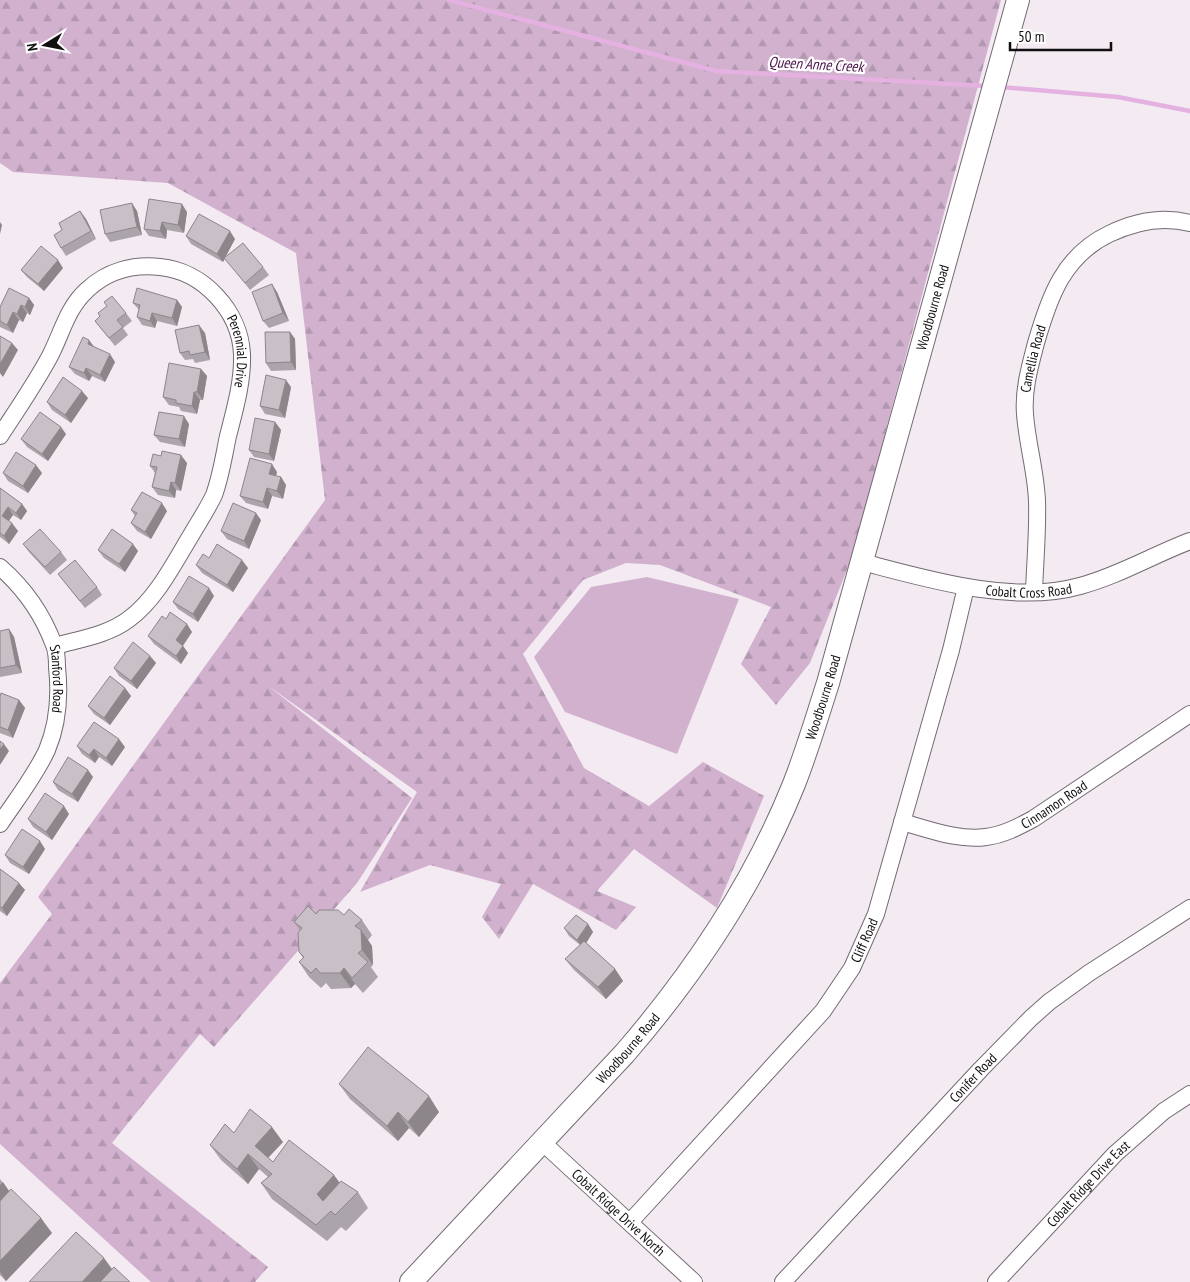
<svg xmlns="http://www.w3.org/2000/svg" width="1190" height="1282" viewBox="0 0 1190 1282" font-family="'PT Sans Narrow',sans-serif">
<style>
.forest{fill:url(#forest-firs)}
.park{fill:#d1b1ce}
.lines{fill:none;stroke-linecap:round;stroke-linejoin:round}
.stream{stroke:#e4b1e0;stroke-width:4.5}
.minor-casing{stroke:#736b73;stroke-width:18}
.secondary-casing{stroke:#736b73;stroke-width:24}
.minor{stroke:#fff;stroke-width:16}
.secondary{stroke:#fff;stroke-width:22}
.wall{fill:#aca4ab}
.shaded-wall{fill:#8c868b}
.building{fill:#c8bfc7;stroke:#8c868b}
.labels{text-anchor:middle;dominant-baseline:central;stroke-width:4.5;stroke-linejoin:round;paint-order:stroke}
.street-label{font-size:14px;fill:#120f11;stroke:#fff}
.water-label{font-size:15px;font-style:italic;fill:#4c114a;stroke:#fff}
</style>
<defs>
<pattern id="forest-firs" width="22" height="20" patternUnits="userSpaceOnUse" patternTransform="scale(1.25)"><rect width="22" height="20" fill="#d1b1ce"/><path d="M5 1l3.5 6h-7zM16 11l3.5 6h-7z" fill="#b297b0"/></pattern>
</defs>
<rect width="100%" height="100%" fill="#f3eaf2"/>
<path class="forest" d="M0 0H1001L852 557 810 663 776 705 741 664 771 607 660 565 626 563 583 580 523 654 584 768 649 806 703 762 764 796 717 908 634 849 597 891 636 907 616 930 533 884 499 939 482 917 501 884 430 865 360 892 417 792 267 685 412 798 357 883 214 1047 200 1034 112 1143 268 1267 255 1282H151L0 1144V983L52 914 38 897 325 500 296 253 168 183 13 172 0 163Z"/>
<path class="park" d="M647 577 739 599 677 754 565 712 534 657 591 587Z"/>
<g class="lines">
<path class="stream" d="M449 0 716 71 987 86
M1000 87 1118 97 1190 111"/>
<defs>
<g id="minor">
<path id="s1" d="M0 436C17 410 35 384 50 356 62 333 67 308 87 290 107 271 133 264 160 267 203 271 240 311 242 354 243 381 235 409 228 436 224 455 221 476 214 495 207 510 198 523 190 537 173 565 156 599 129 619 108 635 80 639 55 646"/>
<path id="s2" d="M862 562C927 579 1013 605 1080 586 1118 576 1153 555 1190 541"/>
<path id="s3" d="M0 567C24 588 43 615 54 645 57 652 57 660 57 667 60 695 58 724 47 750 35 776 16 800 0 824"/>
<path id="s4" d="M1034 592C1035 562 1038 531 1037 501 1036 472 1027 443 1025 414 1023 390 1030 366 1036 343 1049 298 1063 256 1109 234 1134 222 1163 216 1190 223"/>
<path id="s5" d="M902 822C928 829 958 841 986 837 1003 835 1018 827 1033 819L1190 714"/>
<path id="s6" d="M542 1142 694 1282"/>
<path id="s7" d="M630 1222 823 1011 852 968 876 914 951 650 966 587"/>
<path id="s8" d="M783 1282 981 1069 1031 1018 1049 1002 1089 973 1190 908"/>
<path id="s9" d="M996 1282 1115 1154 1164 1111 1190 1094"/>
</g>
<g id="secondary">
<path id="s10" d="M411 1282 625 1053C695 972 754 884 794 784 807 751 817 717 828 683L1018 0"/>
</g>
</defs>
<use href="#minor" class="minor-casing"/>
<use href="#secondary" class="secondary-casing"/>
<use href="#minor" class="minor"/>
<use href="#secondary" class="secondary"/>
</g>
<path class="wall" d="M80 211 86 219 96 239 66 256 61 248Z
M137 211 142 235 110 242 105 234Z
M187 212 184 233 167 230 166 239 149 236 144 229Z
M186 236 235 239 225 257 263 267 269 275 250 290 225 258 223 262 191 244Z
M63 268 44 291 27 277 21 270Z
M277 292 289 321 269 328 263 321Z
M29 298 34 305 30 315 27 313 23 322 19 320 13 333 0 327V307Z
M177 300 182 307 177 326 157 321 155 328 142 325 137 317 139 310 133 303Z
M126 313 132 321 123 328 128 335 115 346 95 321Z
M290 332 295 339 296 370 271 371 266 363Z
M205 333 210 360 195 363 193 359 185 360 180 353Z
M115 362 105 382 92 376 89 381 75 374 69 367Z
M201 369 207 376 203 400H200L197 414 181 411 179 407 169 405 163 397Z
M291 387 285 418 265 414 260 406Z
M88 398 71 423 52 410 47 402Z
M275 422 281 430 274 461 254 457 249 450Z
M189 424 185 447 160 442 154 435Z
M66 434 48 461 27 447 21 439Z
M161 456 187 463 181 491 176 490 175 498 158 495 152 487 155 473 150 466Z
M277 472 276 476 281 477 286 485 283 499 272 496 268 509 246 503 240 496Z
M3 473H42L28 493 8 481Z
M0 488 22 504 27 511 21 520 13 515 9 521 18 531 9 544 0 537Z
M131 510 167 511 151 539 137 531 131 523 135 516Z
M261 520 249 549 227 539 221 531Z
M23 544 61 552 67 560 50 575 29 552Z
M98 550 138 551 125 572 104 558Z
M209 558 248 568 233 592 202 573 196 565Z
M58 574 97 587 102 595 85 608Z
M214 596 198 622 178 609 173 602Z
M166 619 192 632 183 646 188 653 181 664 154 644 148 636Z
M9 629 14 637 22 673 0 677V631Z
M150 656 156 663 137 689 119 676 114 668Z
M125 688 131 696 110 725 94 714 88 706Z
M0 696 19 700 25 708 13 738 0 733Z
M77 746 125 747 112 766 99 757 95 763 82 754Z
M93 777 78 802 58 790 53 782Z
M69 814 52 840 33 827 28 819Z
M45 849 29 874 10 863 5 855Z
M0 869 25 890 7 916 0 911Z
M316 914 344 915 362 920 372 935 368 940 372 946 373 965 371 967 378 977 363 993 355 984 351 988 331 989 326 983 321 988 309 977 299 962 303 958 299 952 300 931 294 922Z
M588 924 593 932 586 943 615 969 623 981 606 999 574 970 565 959 580 945 569 936 564 928Z
M339 1084 439 1112 419 1137 409 1128 398 1141 350 1099Z
M234 1133 283 1142 268 1158 273 1162 339 1182 358 1192 368 1208 346 1231 341 1227 327 1241 272 1199 261 1183 268 1177 259 1169 248 1184 221 1160 210 1145Z
M0 1179 9 1191 52 1233 6 1281 0 1275Z"/>
<path class="shaded-wall" d="M132 203 137 211 142 235 137 227Z
M182 204 187 212 184 233 178 225Z
M80 211 86 219 96 239 91 231Z
M0 222 2 225 0 234Z
M162 222 167 230 166 239 160 231Z
M230 231 235 239 223 262 217 254Z
M58 260 63 268 44 291 38 284Z
M272 284 277 292 289 321 283 313Z
M29 298 34 305 30 315 25 307Z
M177 300 182 307 177 326 172 318Z
M21 305 27 313 23 322 17 314Z
M13 312 19 320 13 333 7 325Z
M152 313 157 321 155 328 150 321Z
M199 325 205 333 210 360 205 352Z
M290 332 295 339 296 370 291 362Z
M89 340 95 348 88 344Z
M12 343 18 350 3 377 0 373V364Z
M110 354 115 362 105 382 100 375Z
M86 368 92 376 89 381 84 373Z
M201 369 207 376 203 400 197 392Z
M286 380 291 387 285 418 279 410Z
M82 391 88 398 71 423 65 415Z
M194 392 200 400 197 414 192 406Z
M184 416 189 424 185 447 179 439Z
M275 422 281 430 274 461 269 454Z
M61 427 66 434 48 461 42 454Z
M181 455 187 463 181 491 175 483Z
M272 464 277 472 274 482 269 474Z
M36 465 42 473 28 493 23 486Z
M281 477 286 485 283 499 277 491Z
M171 482 176 490 175 498 169 491Z
M267 488 272 496 268 509 263 502Z
M162 503 167 511 151 539 145 532Z
M22 504 27 511 21 520 16 513Z
M8 507 13 515 7 523 2 516Z
M256 513 261 520 249 549 244 541Z
M12 523 18 531 9 544 4 536Z
M133 544 138 551 125 572 119 564Z
M242 560 248 568 233 592 227 585Z
M209 588 214 596 198 622 193 614Z
M187 624 192 632 181 648 176 640Z
M9 629 14 637 22 673 16 665Z
M183 646 188 653 181 664 176 656Z
M150 656 156 663 137 689 131 681Z
M125 688 131 696 110 725 104 718Z
M19 700 25 708 13 738 8 730Z
M119 739 125 747 112 766 106 758Z
M4 744 9 751 0 765V749Z
M94 749 99 757 95 763 89 755Z
M88 770 93 777 78 802 72 794Z
M64 806 69 814 52 840 46 832Z
M40 841 45 849 29 874 23 867Z
M19 883 25 890 7 916 2 908Z
M588 924 593 932 583 948 577 940Z
M361 930 372 946 373 965 362 950Z
M344 968 355 984 351 988 340 973Z
M615 969 623 981 606 999 598 987Z
M429 1096 439 1112 419 1137 408 1122Z
M398 1112 409 1128 398 1141 387 1126Z
M272 1127 283 1142 265 1161 255 1146Z
M248 1154 259 1169 248 1184 237 1169Z
M334 1175 345 1190 327 1209 317 1194Z
M3 1182 13 1197 0 1212V1185Z
M41 1218 52 1233 6 1281 0 1272V1261Z
M104 1258 115 1273 107 1282H82Z"/>
<path class="building" d="M149 199 182 204 178 225 162 222 160 231 144 229Z
M132 203 137 227 105 234 100 210Z
M80 211 91 231 61 248 54 235 62 230 59 223Z
M199 214 230 231 217 254 186 236Z
M243 243 263 267 245 283 224 258Z
M41 246 58 260 38 284 21 270Z
M272 284 283 313 263 321 252 292Z
M9 288 29 298 25 307 21 305 17 314 13 312 7 325 0 321V307Z
M137 288 177 300 172 318 152 313 150 321 137 317 140 305 133 303Z
M112 296 126 313 117 320 123 327 109 338 95 321 100 316 98 313 107 306 104 302Z
M199 325 205 352 190 355 189 351 180 353 175 330Z
M265 332H290L291 362 266 363Z
M0 336 12 343 0 364Z
M83 337 89 340 88 344 110 354 100 375 86 368 84 373 69 367Z
M169 363 201 369 197 392H194L192 406 176 403V400L163 397Z
M266 375 286 380 279 410 260 406Z
M63 377 82 391 65 415 47 402Z
M40 412 61 427 42 454 21 439Z
M159 412 184 416 179 439 154 435Z
M255 418 275 422 269 454 249 450Z
M162 451 181 455 175 483 171 482 169 491 152 487 157 467 150 466 153 454 161 456Z
M16 452 36 465 23 486 3 473Z
M250 458 272 464 269 474 281 477 277 491 267 488 263 502 240 496Z
M0 488 22 504 16 513 8 507 2 516 12 523 4 536 0 533Z
M142 492 162 503 145 532 131 523 137 513 131 510Z
M233 503 256 513 244 541 221 531Z
M40 529 61 552 45 567 23 544Z
M112 529 133 544 119 564 98 550Z
M217 544 242 560 227 585 196 565 203 554 209 558Z
M75 560 97 587 80 601 58 574Z
M189 576 209 588 193 614 173 602Z
M170 612 187 624 176 640 183 646 176 656 148 636 162 616 166 619Z
M9 629 16 665 0 668V631Z
M133 642 150 656 131 681 114 668Z
M110 676 125 688 104 718 88 706Z
M1 693 19 700 8 730 0 727V696Z
M94 722 119 739 106 758 94 749 89 755 77 746Z
M0 741 4 744 0 749Z
M68 757 88 770 72 794 53 782Z
M45 793 64 806 46 832 28 819Z
M22 829 40 841 23 867 5 855Z
M0 869 19 883 2 908 0 907Z
M308 906 316 914 319 910H338L344 915 349 909 362 920 355 926 361 930 362 950 358 953 368 962 352 978 344 968 340 973H320L316 968 311 973 299 962 304 957 299 952 298 933 302 928 294 922Z
M576 915 588 924 577 940 564 928Z
M584 941 615 969 598 987 565 959Z
M368 1047 429 1096 408 1122 398 1112 387 1126 339 1084Z
M250 1109 272 1127 255 1146 273 1162 289 1140 334 1175 317 1194 323 1201 341 1181 358 1192 335 1215 331 1211 316 1225 261 1183 272 1174 248 1154 237 1169 210 1145 225 1124 234 1133Z
M11 1189 41 1218 0 1261V1201Z
M76 1232 104 1258 82 1282H29Z
M114 1267 130 1282H100Z"/>
<g class="labels">
<g class="street-label">
<text stroke="none"><textPath href="#s10" startOffset="1129">Woodbourne Road</textPath></text>
<text stroke="none"><textPath href="#s1" startOffset="376">Perennial Drive</textPath></text>
<text stroke="none"><textPath href="#s4" startOffset="235">Camellia Road</textPath></text>
<text stroke="none"><textPath href="#s2" startOffset="170">Cobalt Cross Road</textPath></text>
<text stroke="none"><textPath href="#s3" startOffset="130">Stanford Road</textPath></text>
<text stroke="none"><textPath href="#s10" startOffset="724">Woodbourne Road</textPath></text>
<text stroke="none"><textPath href="#s5" startOffset="162">Cinnamon Road</textPath></text>
<text stroke="none"><textPath href="#s7" startOffset="368">Cliff Road</textPath></text>
<text stroke="none"><textPath href="#s10" startOffset="319">Woodbourne Road</textPath></text>
<text stroke="none"><textPath href="#s8" startOffset="279">Conifer Road</textPath></text>
<text stroke="none"><textPath href="#s9" startOffset="135">Cobalt Ridge Drive East</textPath></text>
<text stroke="none"><textPath href="#s6" startOffset="104">Cobalt Ridge Drive North</textPath></text>
</g>
<g class="water-label">
<text transform="translate(816 64) rotate(3)">Queen Anne Creek</text>
</g>
</g>
<g transform="translate(45 45) rotate(260)" stroke="#ffffff" stroke-width="4" paint-order="stroke">
<path d="M0-4L9 19L0 12L-9 19Z" fill="#120f11"/>
<text y="-8" font-size="14" font-weight="bold" text-anchor="middle" fill="#120f11">N</text>
</g>
<path d="M1010 42v8h101v-8" fill="none" stroke="#120f11" stroke-width="2.5"/>
<text x="1018" y="42" font-size="15" fill="#120f11" stroke="#ffffff" stroke-width="4" paint-order="stroke">50 m</text>
</svg>
